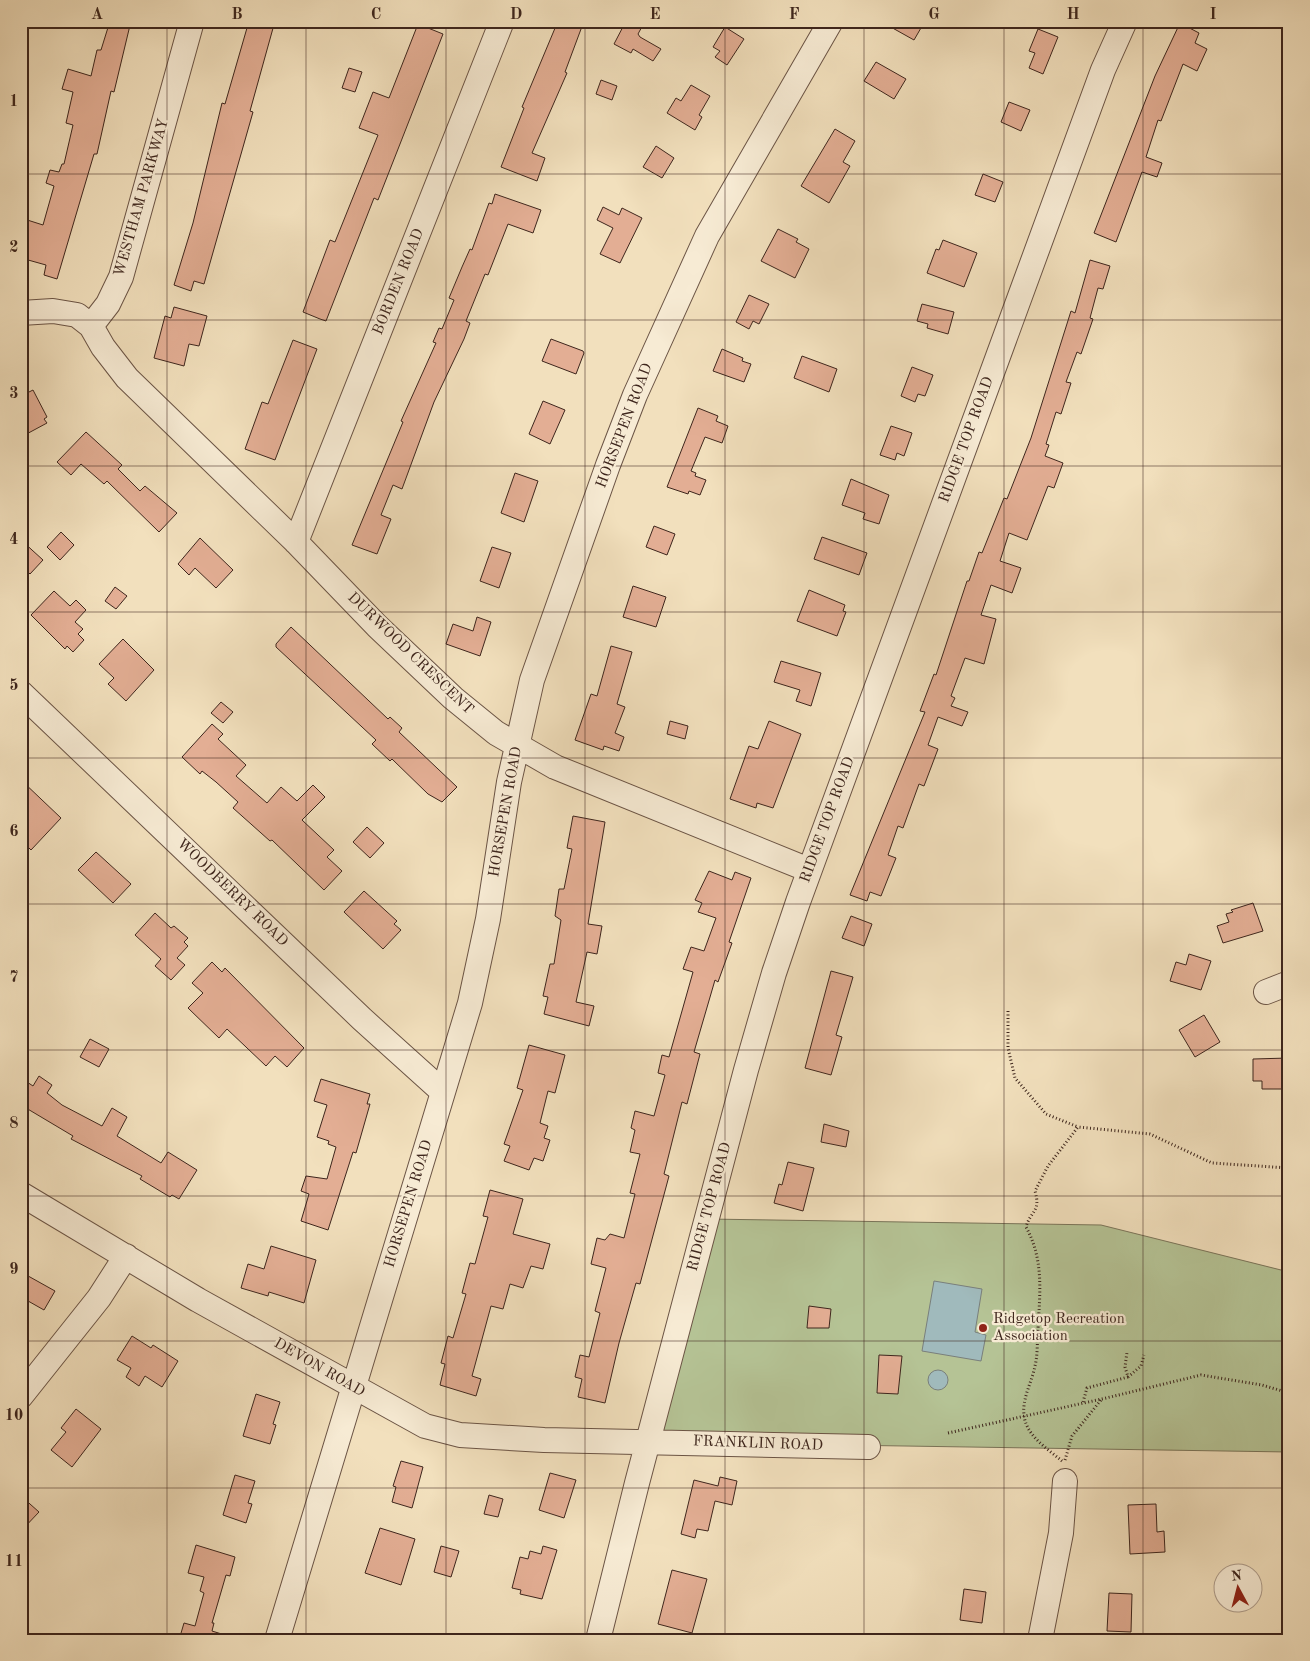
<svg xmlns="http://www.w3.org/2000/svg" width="1310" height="1661" viewBox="0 0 1310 1661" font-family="'Old Standard TT',serif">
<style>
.green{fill:#b5c395;stroke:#7a7459}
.water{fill:#a0babc;stroke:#797f7c}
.building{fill:#e3ae94;stroke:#3e261d}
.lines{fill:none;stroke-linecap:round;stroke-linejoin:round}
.minor-casing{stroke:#6b5445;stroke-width:26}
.path{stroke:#3e261d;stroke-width:3;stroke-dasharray:1 2.5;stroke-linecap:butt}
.minor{stroke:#f7ebd4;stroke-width:24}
.grid{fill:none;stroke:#3e261d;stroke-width:1;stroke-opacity:0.55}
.poi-dot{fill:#8f2418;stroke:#f7ebd4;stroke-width:2}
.labels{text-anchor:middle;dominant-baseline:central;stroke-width:4.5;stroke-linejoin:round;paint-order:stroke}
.street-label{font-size:15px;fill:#3e261d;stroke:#f7ebd4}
.poi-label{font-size:15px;fill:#3e261d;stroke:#f7ebd4;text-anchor:start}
.neatline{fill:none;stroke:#3e261d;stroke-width:2}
.grid-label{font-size:16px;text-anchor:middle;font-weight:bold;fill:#3e261d}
</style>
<rect width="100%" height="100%" fill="#f2e0bd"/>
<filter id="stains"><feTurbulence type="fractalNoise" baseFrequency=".004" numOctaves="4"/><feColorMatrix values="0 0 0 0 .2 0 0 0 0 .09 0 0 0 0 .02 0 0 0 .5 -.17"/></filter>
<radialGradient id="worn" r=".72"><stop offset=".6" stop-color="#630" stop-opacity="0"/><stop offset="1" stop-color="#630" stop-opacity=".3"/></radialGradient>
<path class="green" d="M707 1219 1101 1225 1289 1272V1452L647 1442Z"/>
<path class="water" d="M934 1281 982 1289 975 1332 986 1335 981 1361 922 1351Z
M928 1380a10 10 0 1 1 20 0a10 10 0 1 1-20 0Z"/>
<path class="building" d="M110 21H131L114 92 111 91 97 154H94L57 279 44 275 46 265 21 258V218L43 225 54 186 46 183 50 170 59 172 62 164H64L73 125 66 123 73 92 62 89 68 69 91 76 97 50H101Z
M249 21H275L250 111 253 112 204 284 194 281 191 291 174 285 193 223 222 103 225 104Z
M558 21H584L565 72 567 73 532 153 545 158 537 181 501 167 524 108 522 107Z
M626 21H645L638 34 640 37 661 49 653 61 633 49 631 53 614 44Z
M880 21H925L914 40Z
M1180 23 1199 33 1195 43 1207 49 1197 71 1183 64 1161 121 1158 120 1146 157 1162 163 1157 177 1142 172 1116 242 1094 233 1155 76Z
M418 24 443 34 400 144 378 200 374 198 326 321 320 319 303 312 330 240 335 242 378 135 359 128 373 92 389 98Z
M725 27 744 39 727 65 715 57 720 51 713 47Z
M1038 29 1058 37 1043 74 1029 68 1035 53 1029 51Z
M876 62 906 79 894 99 864 81Z
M349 68 362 72 355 92 342 88Z
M601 80 617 86 612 100 596 94Z
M691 85 710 96 699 115 702 117 695 130 667 113 676 98 681 101Z
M1009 102 1030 110 1021 131 1001 122Z
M835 129 855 141 843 162 850 166 829 203 801 186Z
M656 146 674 158 662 178 643 167Z
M983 174 1003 182 995 202 975 195Z
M495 194 541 210 533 233 508 224 488 275 485 274 466 321 470 323 464 339 434 402 402 489 393 485 381 515 391 519 377 554 352 545 403 422 401 421 436 343 433 342 439 328 442 329 454 300 449 298 462 267 470 249 472 250 489 203 492 204Z
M603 207 619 215 622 208 642 218 620 263 600 254 613 228 597 220Z
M778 229 798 239 796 242 809 249 795 278 761 261Z
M943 240 977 253 964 287 927 273 936 249 939 250Z
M1090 260 1110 266 1103 289 1098 288 1090 318 1093 319 1081 354 1077 352 1066 382 1071 383 1061 414 1056 412 1046 444 1049 445 1045 456 1063 463 1054 488 1048 486 1027 540 1009 533 1000 561 1021 568 1012 593 991 585 981 615 996 619 984 664 965 658 951 696 955 698 951 706 968 712 962 726 938 717 928 745 938 749 924 786 919 784 903 828 898 826 888 855 896 858 881 896 870 892 867 901 850 895 925 712 920 711 934 674 936 675 967 581H969L979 552 982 553 1004 498 1007 499 1031 438 1071 311 1075 313Z
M749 295 769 304 759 324 753 321 749 329 736 322Z
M922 304 954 312 948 334 927 328 928 324 917 321Z
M174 307 207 316 199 346 189 344 184 366 154 358 165 316 171 318Z
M551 339 583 351 584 353 576 374 542 361Z
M293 340 317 349 275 460 245 449 262 402 268 404Z
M722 349 743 358 742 361 751 364 744 382 713 371Z
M802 356 837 369 829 392 794 378Z
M912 367 933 375 925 396 918 394 915 402 901 396Z
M33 390 47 417 44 419 47 423 21 437V396Z
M543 401 565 410 550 444 529 434Z
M698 408 718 416 716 421 728 426 722 443 705 437 691 471 696 473 695 476 706 480 700 495 689 491 688 494 667 487Z
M891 426 912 433 904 456 897 453 895 460 880 455Z
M86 432 122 465 118 469 140 491 145 486 177 513 159 532 107 481 104 484 81 464 71 475 57 462Z
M515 473 538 481 524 522 501 513Z
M851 479 889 495 879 524 863 519 865 513 842 505Z
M654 526 675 534 667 555 646 547Z
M61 532 74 545 60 560 47 547Z
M822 537 867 553 859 575 814 559Z
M200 538 233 570 216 588 195 568 189 575 178 564Z
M21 540 43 560 30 574 21 565Z
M492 547 511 553 499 588 480 581Z
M633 586 666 597 656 627 623 617Z
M115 587 127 596 116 609 105 601Z
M809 590 845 605 843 611 846 612 837 636 797 621Z
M54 591 70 606 76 600 86 610 75 622 83 629 78 634 84 640 73 652 67 646 65 649 31 615Z
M477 617 491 622 480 656 446 644 453 624 473 631Z
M291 627 388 719 390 717 402 728 399 732 457 787 442 802 428 794 392 759 390 761 372 744 376 740 276 647V644Z
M123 639 154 670 126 701 108 684 114 678 99 664Z
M611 646 632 652 617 704 625 707 615 733 624 737 619 751 604 746 603 750 575 740 591 694 597 696Z
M781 661 821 673 811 706 796 701 800 690 774 682Z
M221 702 233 712 223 723 211 713Z
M670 721 688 726 685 739 667 734Z
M769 721 801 734 773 808 757 803 756 808 730 799 749 746 758 749Z
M212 724 223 734 218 739 246 765 236 776 267 803 281 787 297 801 313 785 325 797 302 820 334 850 327 857 342 871 324 890 272 840 270 841 233 808 238 802 216 782 202 771 200 774 182 757Z
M21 780 61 818 31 850 21 840V831L28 825 21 819Z
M573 816 605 822 588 924 602 926 597 954 587 952 576 1002 594 1006 589 1026 544 1014 548 997 543 996 550 964H554L561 920 555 916 559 889H564L572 849 567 848Z
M367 827 384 843 370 858 353 842Z
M96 852 131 884 113 903 78 870Z
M709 871 732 880 735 872 751 878 729 942 732 943 718 982 715 980 694 1052 700 1054 687 1104 682 1102 664 1174 669 1176 640 1284 636 1283 619 1343 605 1403 578 1397 582 1379 575 1377 580 1355 589 1357 600 1313 595 1311 606 1268 591 1264 597 1238 605 1240 610 1234 624 1238 635 1194 630 1193 640 1154 630 1152 635 1130 631 1128 635 1111 654 1116 665 1075 658 1073 662 1055 669 1057 693 972 683 969 691 947 704 951 716 918 698 912 702 903 695 900Z
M364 891 397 921 394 924 401 930 383 949 344 912Z
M1253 903 1263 931 1223 943 1217 926 1229 922 1226 914 1233 912 1231 910Z
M155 913 171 928 174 926 188 938 184 942 188 946 177 958 185 965 171 980 155 966 161 959 135 935Z
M851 916 872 924 864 946 842 938Z
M1189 954 1211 961 1201 990 1170 981 1176 962 1186 965Z
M212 962 222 972 225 968 304 1048 287 1067 275 1056 266 1066 227 1029 219 1038 188 1008 203 993 192 983Z
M831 971 853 977 836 1035 842 1037 831 1075 805 1068Z
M1204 1015 1220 1042 1195 1057 1179 1030Z
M90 1039 109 1049 99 1067 80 1057Z
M529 1045 565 1055 555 1093 548 1091 540 1123 548 1126 544 1138 550 1140 543 1161 534 1158 529 1170 504 1161 510 1146 504 1144 523 1090 517 1088Z
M1289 1058V1079H1285L1286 1089H1262V1081H1253V1059Z
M39 1076 52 1085 47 1093 62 1105 102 1126 112 1108 127 1117 117 1136 161 1163 168 1152 197 1170 179 1199 172 1195 170 1197 140 1179 142 1176 71 1139 73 1136 21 1105V1078L33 1086Z
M321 1079 370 1094 367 1104H370L356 1153 353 1152 328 1230 301 1221 309 1194 301 1191 306 1176 327 1179 336 1147 328 1144 329 1141 317 1137 327 1105 314 1101Z
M824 1124 849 1131 846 1147 821 1142Z
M788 1162 814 1168 803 1211 774 1203 779 1184 782 1185Z
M490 1190 523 1199 513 1234 550 1244 543 1269 531 1266 523 1288 510 1284 503 1309 491 1306 472 1376 481 1379 476 1396 440 1385 445 1364 441 1363 448 1336 453 1338 466 1294 462 1293 470 1263 475 1264 488 1217 483 1216Z
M271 1246 316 1260 304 1303 269 1292 268 1296 241 1288 248 1264 264 1269Z
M21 1272 55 1291 44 1310 21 1297Z
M809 1306 831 1309 829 1328H807Z
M132 1336 151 1348 153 1345 178 1361 162 1387 145 1376 139 1386 126 1377 131 1368 117 1360Z
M879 1355 902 1356 898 1394 877 1393Z
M256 1394 280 1402 273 1424 276 1425 270 1444 243 1436Z
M76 1409 101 1429 72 1467 51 1450 66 1432 61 1428Z
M401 1461 423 1467 412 1508 392 1502 396 1487 393 1486Z
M550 1473 576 1480 564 1518 539 1510Z
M235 1475 255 1481 248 1503 252 1504 246 1523 223 1515Z
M720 1477 737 1481 732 1505 715 1501 708 1531 697 1529 695 1538 681 1534 694 1480 718 1486Z
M489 1495 503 1499 498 1517 484 1514Z
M21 1496 39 1512 21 1531Z
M1156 1504 1157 1532 1164 1531 1165 1552 1130 1554 1128 1505Z
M380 1528 415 1539 401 1585 365 1573Z
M196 1545 235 1557 230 1576 226 1575 212 1623H214L212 1631 228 1636V1640H179L184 1623 195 1626 204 1593 200 1591 204 1577 188 1573Z
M441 1546 459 1551 451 1577 434 1572Z
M543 1546 557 1550 542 1599 520 1594 521 1590 512 1588 520 1557 528 1559 530 1551 541 1554Z
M672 1570 707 1579 692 1633 658 1624Z
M964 1589 986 1592 982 1623 960 1620Z
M1109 1593 1132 1594 1131 1632 1107 1631Z"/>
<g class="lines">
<defs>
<path id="minor" d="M21 313 53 311 77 315 91 326 103 347 127 378 296 542 377 626 453 698 496 733 555 767 809 870
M91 326 108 304 121 277 192 21
M296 542 502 21
M21 693 362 1019 443 1092
M1266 992 1289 983
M21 1194 198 1300 425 1426 460 1435 544 1440 868 1447
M21 1396 99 1298 126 1256
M277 1640 470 1003 488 919 509 782 532 680 608 465 635 395 707 236 831 21
M598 1640 637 1483 746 1070 774 973 798 902 1103 70 1125 21
M1040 1640 1061 1533 1065 1481"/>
</defs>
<use href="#minor" class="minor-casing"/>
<path class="path" d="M1008 1011V1048L1015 1078 1046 1114 1078 1127
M1128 1377 1141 1366 1144 1355
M1083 1402 1087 1388 1128 1377 1125 1367 1127 1352
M948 1433 1102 1399 1201 1375 1262 1385 1289 1393
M1065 1460 1072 1436 1101 1400
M1062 1461C1048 1449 1026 1436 1024 1415 1022 1398 1032 1382 1035 1366 1038 1354 1037 1340 1038 1328 1040 1292 1044 1260 1026 1227 1031 1210 1041 1212 1035 1191L1048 1166 1078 1127 1150 1134 1212 1163 1289 1168"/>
<use href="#minor" class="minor"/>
</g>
<path class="grid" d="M167 21V1640M306 21V1640M446 21V1640M585 21V1640M725 21V1640M864 21V1640M1004 21V1640M1143 21V1640M21 174H1289M21 320H1289M21 466H1289M21 612H1289M21 758H1289M21 904H1289M21 1050H1289M21 1196H1289M21 1341H1289M21 1488H1289"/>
<circle class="poi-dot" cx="983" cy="1328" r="5"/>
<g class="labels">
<g class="street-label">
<text transform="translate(142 198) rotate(-74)">WESTHAM PARKWAY</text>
<text transform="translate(399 282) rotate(-68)">BORDEN ROAD</text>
<text transform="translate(625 426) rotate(-69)">HORSEPEN ROAD</text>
<text transform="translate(967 440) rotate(-70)">RIDGE TOP ROAD</text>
<text transform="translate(410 654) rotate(44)">DURWOOD CRESCENT</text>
<text transform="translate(506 812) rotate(-80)">HORSEPEN ROAD</text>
<text transform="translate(828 820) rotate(-70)">RIDGE TOP ROAD</text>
<text transform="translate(232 893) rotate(44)">WOODBERRY ROAD</text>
<text transform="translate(409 1204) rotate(-73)">HORSEPEN ROAD</text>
<text transform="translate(710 1207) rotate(-75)">RIDGE TOP ROAD</text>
<text transform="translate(319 1368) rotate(30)">DEVON ROAD</text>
<text transform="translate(758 1444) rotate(2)">FRANKLIN ROAD</text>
</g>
<g class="poi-label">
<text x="993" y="1319">Ridgetop Recreation<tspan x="993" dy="17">Association</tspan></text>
</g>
</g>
<rect width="1310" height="1661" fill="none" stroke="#f2e0bd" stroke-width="55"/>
<g transform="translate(1238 1588) rotate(353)"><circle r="24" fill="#f7ebd4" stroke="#ad9c8b"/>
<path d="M0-4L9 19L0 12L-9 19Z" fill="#8f2418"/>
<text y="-8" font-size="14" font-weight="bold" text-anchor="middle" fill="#3e261d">N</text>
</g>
<rect x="28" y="28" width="1254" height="1606" class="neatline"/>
<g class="grid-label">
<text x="97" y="19">A</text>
<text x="237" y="19">B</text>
<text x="376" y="19">C</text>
<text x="516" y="19">D</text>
<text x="655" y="19">E</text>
<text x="794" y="19">F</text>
<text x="934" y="19">G</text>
<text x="1073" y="19">H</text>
<text x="1213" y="19">I</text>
<text x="14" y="106">1</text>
<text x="14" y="252">2</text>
<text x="14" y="398">3</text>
<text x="14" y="544">4</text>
<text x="14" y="690">5</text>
<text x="14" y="836">6</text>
<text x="14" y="982">7</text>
<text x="14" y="1128">8</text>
<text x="14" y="1274">9</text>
<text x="14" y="1420">10</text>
<text x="14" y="1566">11</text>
</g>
<rect width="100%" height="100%" filter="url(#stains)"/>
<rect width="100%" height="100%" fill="url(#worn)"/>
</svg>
